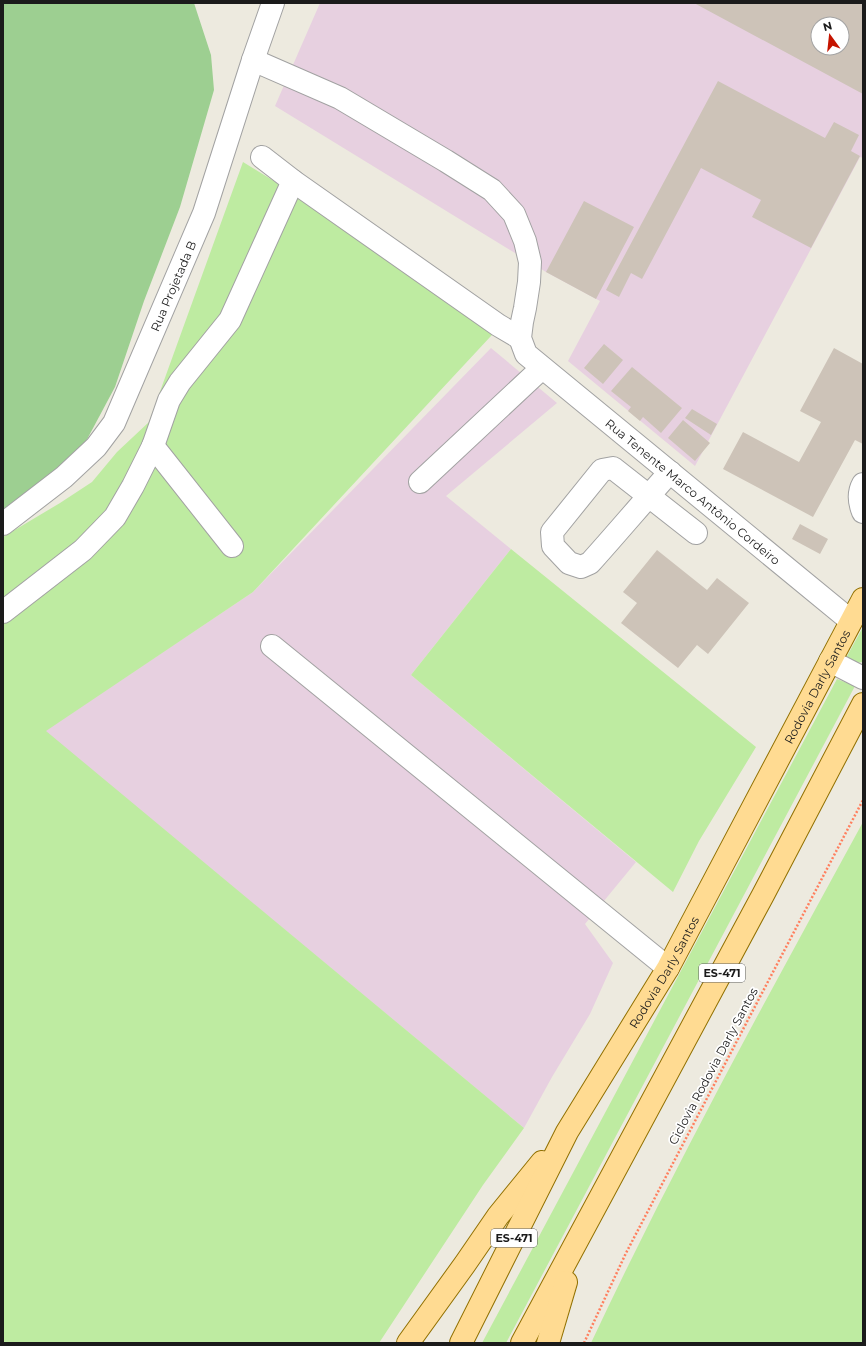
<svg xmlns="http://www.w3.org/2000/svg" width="866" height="1346" viewBox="0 0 866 1346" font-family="Montserrat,sans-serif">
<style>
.industrial{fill:#e7d0e0;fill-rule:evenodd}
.grass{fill:#beeba1}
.forest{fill:#9dcf91}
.building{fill:#cdc3b8;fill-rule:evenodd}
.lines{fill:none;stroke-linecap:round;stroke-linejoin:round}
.minor-casing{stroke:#a2a2a2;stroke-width:24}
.major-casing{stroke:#917000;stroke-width:24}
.path{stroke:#ff7f5e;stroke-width:2.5;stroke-dasharray:2 2;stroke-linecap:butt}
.minor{stroke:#fff;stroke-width:22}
.major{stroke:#ffdb92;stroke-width:22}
.labels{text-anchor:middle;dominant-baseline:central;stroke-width:3.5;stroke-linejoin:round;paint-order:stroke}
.shield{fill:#fff;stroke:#5f5f5f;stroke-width:1}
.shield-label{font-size:11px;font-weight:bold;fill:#1b1b1b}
.street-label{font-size:12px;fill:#1b1b1b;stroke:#fff}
</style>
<rect width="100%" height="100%" fill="#edeadf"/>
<path class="industrial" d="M320 3H863V158L860 157 695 466 568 361 600 301 546 272 275 106ZM818 24H842V48H818Z
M491 348 557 403 446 496 511 549 411 675 636 862 585 924 613 963 590 1014 552 1077 524 1128 45 731 253 592Z"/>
<path class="grass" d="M243 162 504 322 253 592 46 731 524 1128 483 1185 379 1343H3V537L60 503 92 482 117 452 149 422Z
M511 549 756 747 699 841 673 892 411 675Z
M863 627V662L855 663 846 658Z
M837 679 855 686 506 1343H482Z
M863 822V1343H591C674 1166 769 994 863 822Z"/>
<path class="forest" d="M3 3H194L211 55 214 90 180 207 144 301 115 387 84 445 42 484 3 510Z"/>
<path class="building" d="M694 3H863V94ZM818 24H842V48H818Z
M718 81 825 138 834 122 859 135 851 151 860 156 811 248 752 217 761 200 701 168 642 279 631 273 619 297 606 290Z
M584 201 634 227 596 299 546 272Z
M604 344 623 360 603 384 584 368Z
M834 348 863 364V444L855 440 813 517 723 469 743 432 799 462 821 422 800 411Z
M632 367 682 408 661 433 643 417 640 421 628 411 631 407 611 391Z
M692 409 717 424 711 435 685 418Z
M683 420 710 443 695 461 668 438Z
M800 524 828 539 820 554 792 539Z
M657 550 707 590 717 578 749 603 708 654 697 645 678 668 621 623 637 603 623 592Z"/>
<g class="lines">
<defs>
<g id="minor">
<path id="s1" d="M253 60 340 98 446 161 492 190 514 214 525 241 530 262 529 282 525 308 522 322 520 338 526 354 851 621"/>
<path d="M262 157 293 181 498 325 520 338"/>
<path d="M153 446 232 546"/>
<path d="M670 472C643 502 617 533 590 563L581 567 569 563 553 546 552 532 602 470 613 468 696 533"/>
<path d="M420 482 542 368"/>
<path d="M863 484C858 493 859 502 863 512"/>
<path id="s2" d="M3 524 64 477 96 447 114 423 204 213 253 60 273 3"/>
<path d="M3 612 83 550 115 517 133 486 153 446 169 400 180 382 230 320 293 181"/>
<path d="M272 646 668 968"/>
<path d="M830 661 863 678"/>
</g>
<g id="major">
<path d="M408 1343 465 1264 498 1216 542 1162"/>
<path id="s3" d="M461 1343 567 1132 668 968 863 599"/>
<path d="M522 1343 763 895 863 704"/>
<path d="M548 1343 566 1282"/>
</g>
</defs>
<use href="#minor" class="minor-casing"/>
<use href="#major" class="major-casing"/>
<path class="path" d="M584 1343 626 1253 863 800"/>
<use href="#minor" class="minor"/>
<use href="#major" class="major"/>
</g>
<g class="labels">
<g class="shield">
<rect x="699" y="964" width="46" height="18" rx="3"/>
<rect x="491" y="1229" width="46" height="18" rx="3"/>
</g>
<g class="shield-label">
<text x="722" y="973">ES-471</text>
<text x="514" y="1238">ES-471</text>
</g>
<g class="street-label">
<text stroke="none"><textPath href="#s2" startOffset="300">Rua Projetada B</textPath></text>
<text stroke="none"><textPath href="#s1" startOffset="666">Rua Tenente Marco Antônio Cordeiro</textPath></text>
<text stroke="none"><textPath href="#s3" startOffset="747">Rodovia Darly Santos</textPath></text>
<text stroke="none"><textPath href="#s3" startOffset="423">Rodovia Darly Santos</textPath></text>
<text transform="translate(713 1066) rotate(-62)">Ciclovia Rodovia Darly Santos</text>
</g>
</g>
<rect width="866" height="1346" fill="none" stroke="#1b1b1b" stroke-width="8"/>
<g transform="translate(830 36) rotate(345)"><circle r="19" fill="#ffffff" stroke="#a4a4a4"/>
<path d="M0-3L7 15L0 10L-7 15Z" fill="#c51400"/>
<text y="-6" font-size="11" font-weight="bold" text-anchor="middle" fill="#1b1b1b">N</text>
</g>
</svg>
